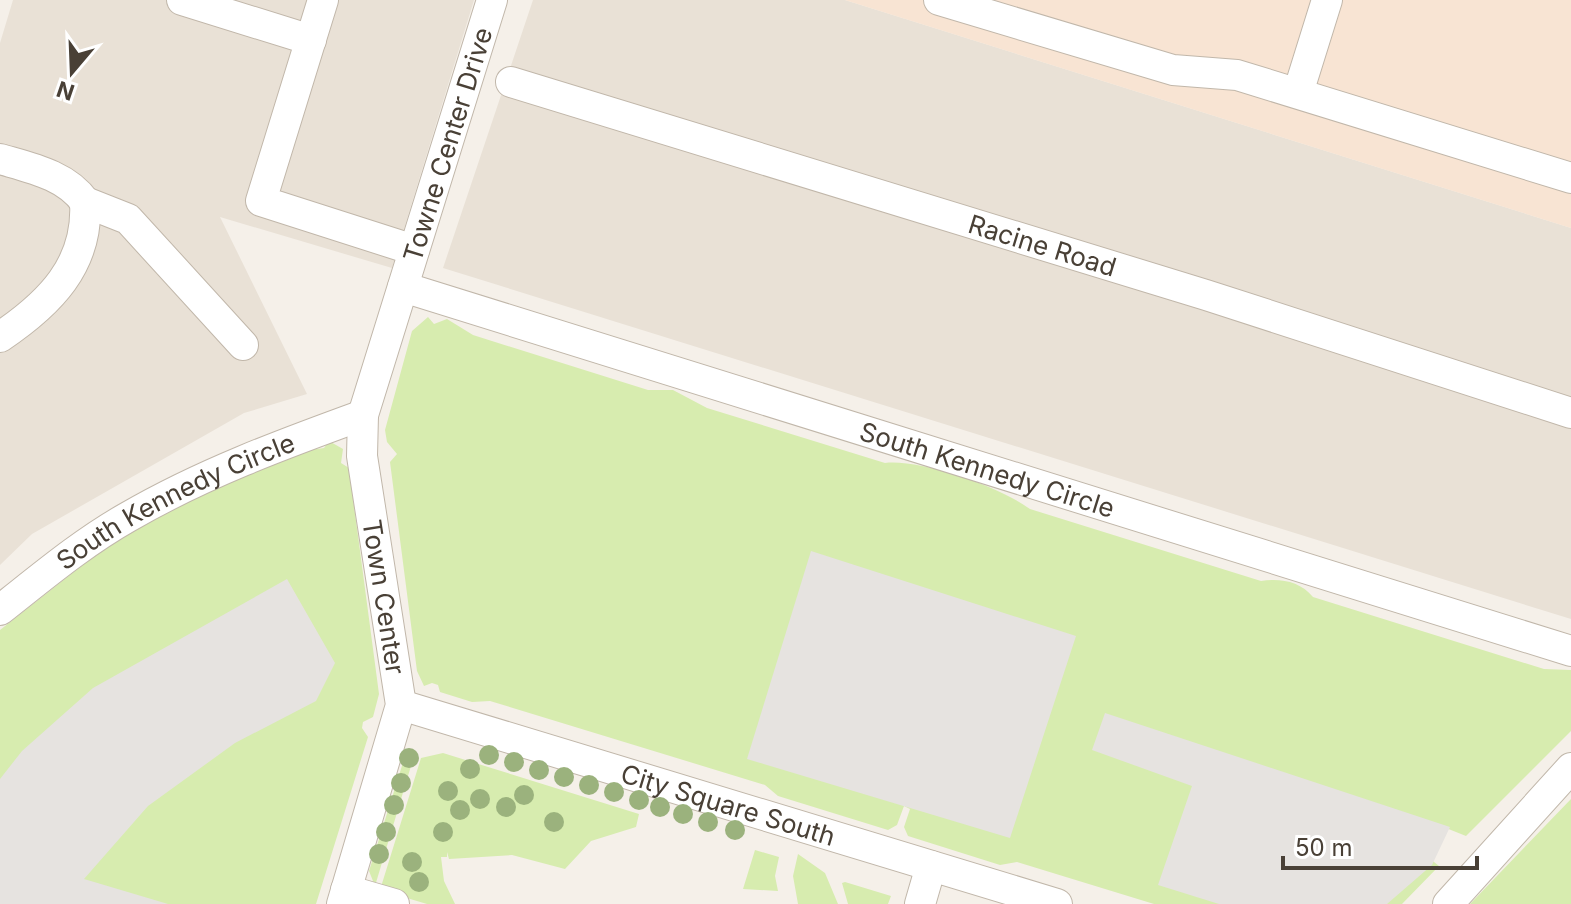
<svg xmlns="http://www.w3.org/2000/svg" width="1571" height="904" viewBox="0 0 1571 904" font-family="Inter,sans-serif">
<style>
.residential{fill:#e9e1d6}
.commercial{fill:#f8e4d3}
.green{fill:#d7ecaf}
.parking{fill:#e6e3e0}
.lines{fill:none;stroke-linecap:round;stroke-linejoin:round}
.minor-casing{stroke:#c1b7aa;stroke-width:32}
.minor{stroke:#fff;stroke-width:30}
.tree{fill:#9bb27d}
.labels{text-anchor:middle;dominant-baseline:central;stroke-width:7;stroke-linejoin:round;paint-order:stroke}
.street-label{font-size:26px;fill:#494036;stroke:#fff}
</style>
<rect width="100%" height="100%" fill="#f5f0e9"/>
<path class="residential" d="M13 0H474L392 268 220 217 307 394 244 413 32 534 0 565V43Z
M533 0H845L1571 228V619L443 268Z"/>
<path class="commercial" d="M845 0H1571V228Z"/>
<path class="green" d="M428 317 434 324 447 319 473 335 648 390H673L707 408 885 463C922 459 1000 487 1030 509L1261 581C1280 578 1300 581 1313 597L1544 669 1571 670V731L1466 836 1436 824 1414 846 1439 866 1402 904H1154L1017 862 1000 865 908 836 904 827 910 809 904 806 897 825 888 830 778 796 765 785 490 701 472 702 440 692 438 685 432 683 424 686 417 671 390 462 397 454 387 442 385 430 412 331Z
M329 441 343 449 341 463 349 468 379 694 373 717 363 722 362 728 368 737 316 904H0V630L132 526 309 444 317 449 324 448Z
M406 753 414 756 375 886 369 871Z
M443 753 639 814 636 827 591 841 565 869 512 855 449 859 447 852V857H441L444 881 455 904H427L380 890 421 758Z
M1571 799V904H1470Z
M755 850 779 857 775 876 778 891 743 889Z
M798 854 825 873 838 904H798L793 876Z
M845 882 891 896 888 904H848L842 883Z"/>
<path class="parking" d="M811 551 1076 636 1010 838 747 759Z
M287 579 335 663 316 701 235 743 148 806 84 879 168 904H0V779L22 751 93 688Z
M1105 713 1450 827 1432 865 1387 904H1219L1158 885 1192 786 1092 750Z"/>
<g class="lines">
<defs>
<g id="minor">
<path d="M182 0 311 40"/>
<path d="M323 0 261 201 414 250"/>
<path d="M939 0 1173 70 1237 75 1571 178"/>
<path id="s1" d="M511 82 1206 295 1571 413"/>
<path d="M1298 93 1327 0"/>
<path d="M0 159C31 168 66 175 85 202"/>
<path d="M85 202 128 219 243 345"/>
<path id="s2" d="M403 287 1571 651"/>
<path d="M0 337C49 304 89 265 85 202"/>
<path id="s3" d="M0 610C42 577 82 543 128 517 202 474 283 444 363 415"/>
<path id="s4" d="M401 705 1057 904"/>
<path d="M346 890 394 904"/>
<path id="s5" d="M342 904 401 705 362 456 363 415 492 0"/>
<path d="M920 904 931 866"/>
<path d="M1448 904 1571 768"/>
</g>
</defs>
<use href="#minor" class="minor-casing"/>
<use href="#minor" class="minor"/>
</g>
<g class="tree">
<circle cx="489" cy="755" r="10"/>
<circle cx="409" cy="758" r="10"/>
<circle cx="514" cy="762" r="10"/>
<circle cx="470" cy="769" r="10"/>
<circle cx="539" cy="770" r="10"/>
<circle cx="564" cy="777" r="10"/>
<circle cx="401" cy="783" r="10"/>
<circle cx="589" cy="785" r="10"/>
<circle cx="448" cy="791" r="10"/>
<circle cx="614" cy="792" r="10"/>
<circle cx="524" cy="795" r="10"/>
<circle cx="480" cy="799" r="10"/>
<circle cx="639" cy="800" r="10"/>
<circle cx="394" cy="805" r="10"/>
<circle cx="506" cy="807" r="10"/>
<circle cx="660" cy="807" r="10"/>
<circle cx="460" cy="810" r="10"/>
<circle cx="683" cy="814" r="10"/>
<circle cx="554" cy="822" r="10"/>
<circle cx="708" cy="822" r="10"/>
<circle cx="735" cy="830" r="10"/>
<circle cx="386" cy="832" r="10"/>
<circle cx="443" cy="832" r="10"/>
<circle cx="379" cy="854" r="10"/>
<circle cx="412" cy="862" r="10"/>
<circle cx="419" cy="882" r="10"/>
</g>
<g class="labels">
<g class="street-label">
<text stroke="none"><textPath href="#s5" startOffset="784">Towne Center Drive</textPath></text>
<text stroke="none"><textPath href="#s1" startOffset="556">Racine Road</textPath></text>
<text stroke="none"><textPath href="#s2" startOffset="612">South Kennedy Circle</textPath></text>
<text stroke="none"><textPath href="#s3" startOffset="208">South Kennedy Circle</textPath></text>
<text transform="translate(384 597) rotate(81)">Town Center</text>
<text stroke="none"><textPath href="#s4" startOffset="342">City Square South</textPath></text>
</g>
</g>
<g transform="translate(72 72) rotate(199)" stroke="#ffffff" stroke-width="6" paint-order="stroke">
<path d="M0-6L14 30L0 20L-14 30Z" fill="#494036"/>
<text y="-12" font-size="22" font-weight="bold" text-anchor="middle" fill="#494036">N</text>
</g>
<path d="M1283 856v12h194v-12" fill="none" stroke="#494036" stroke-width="4"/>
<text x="1295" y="856" font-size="24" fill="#494036" stroke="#ffffff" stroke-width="6" paint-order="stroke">50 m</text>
</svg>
